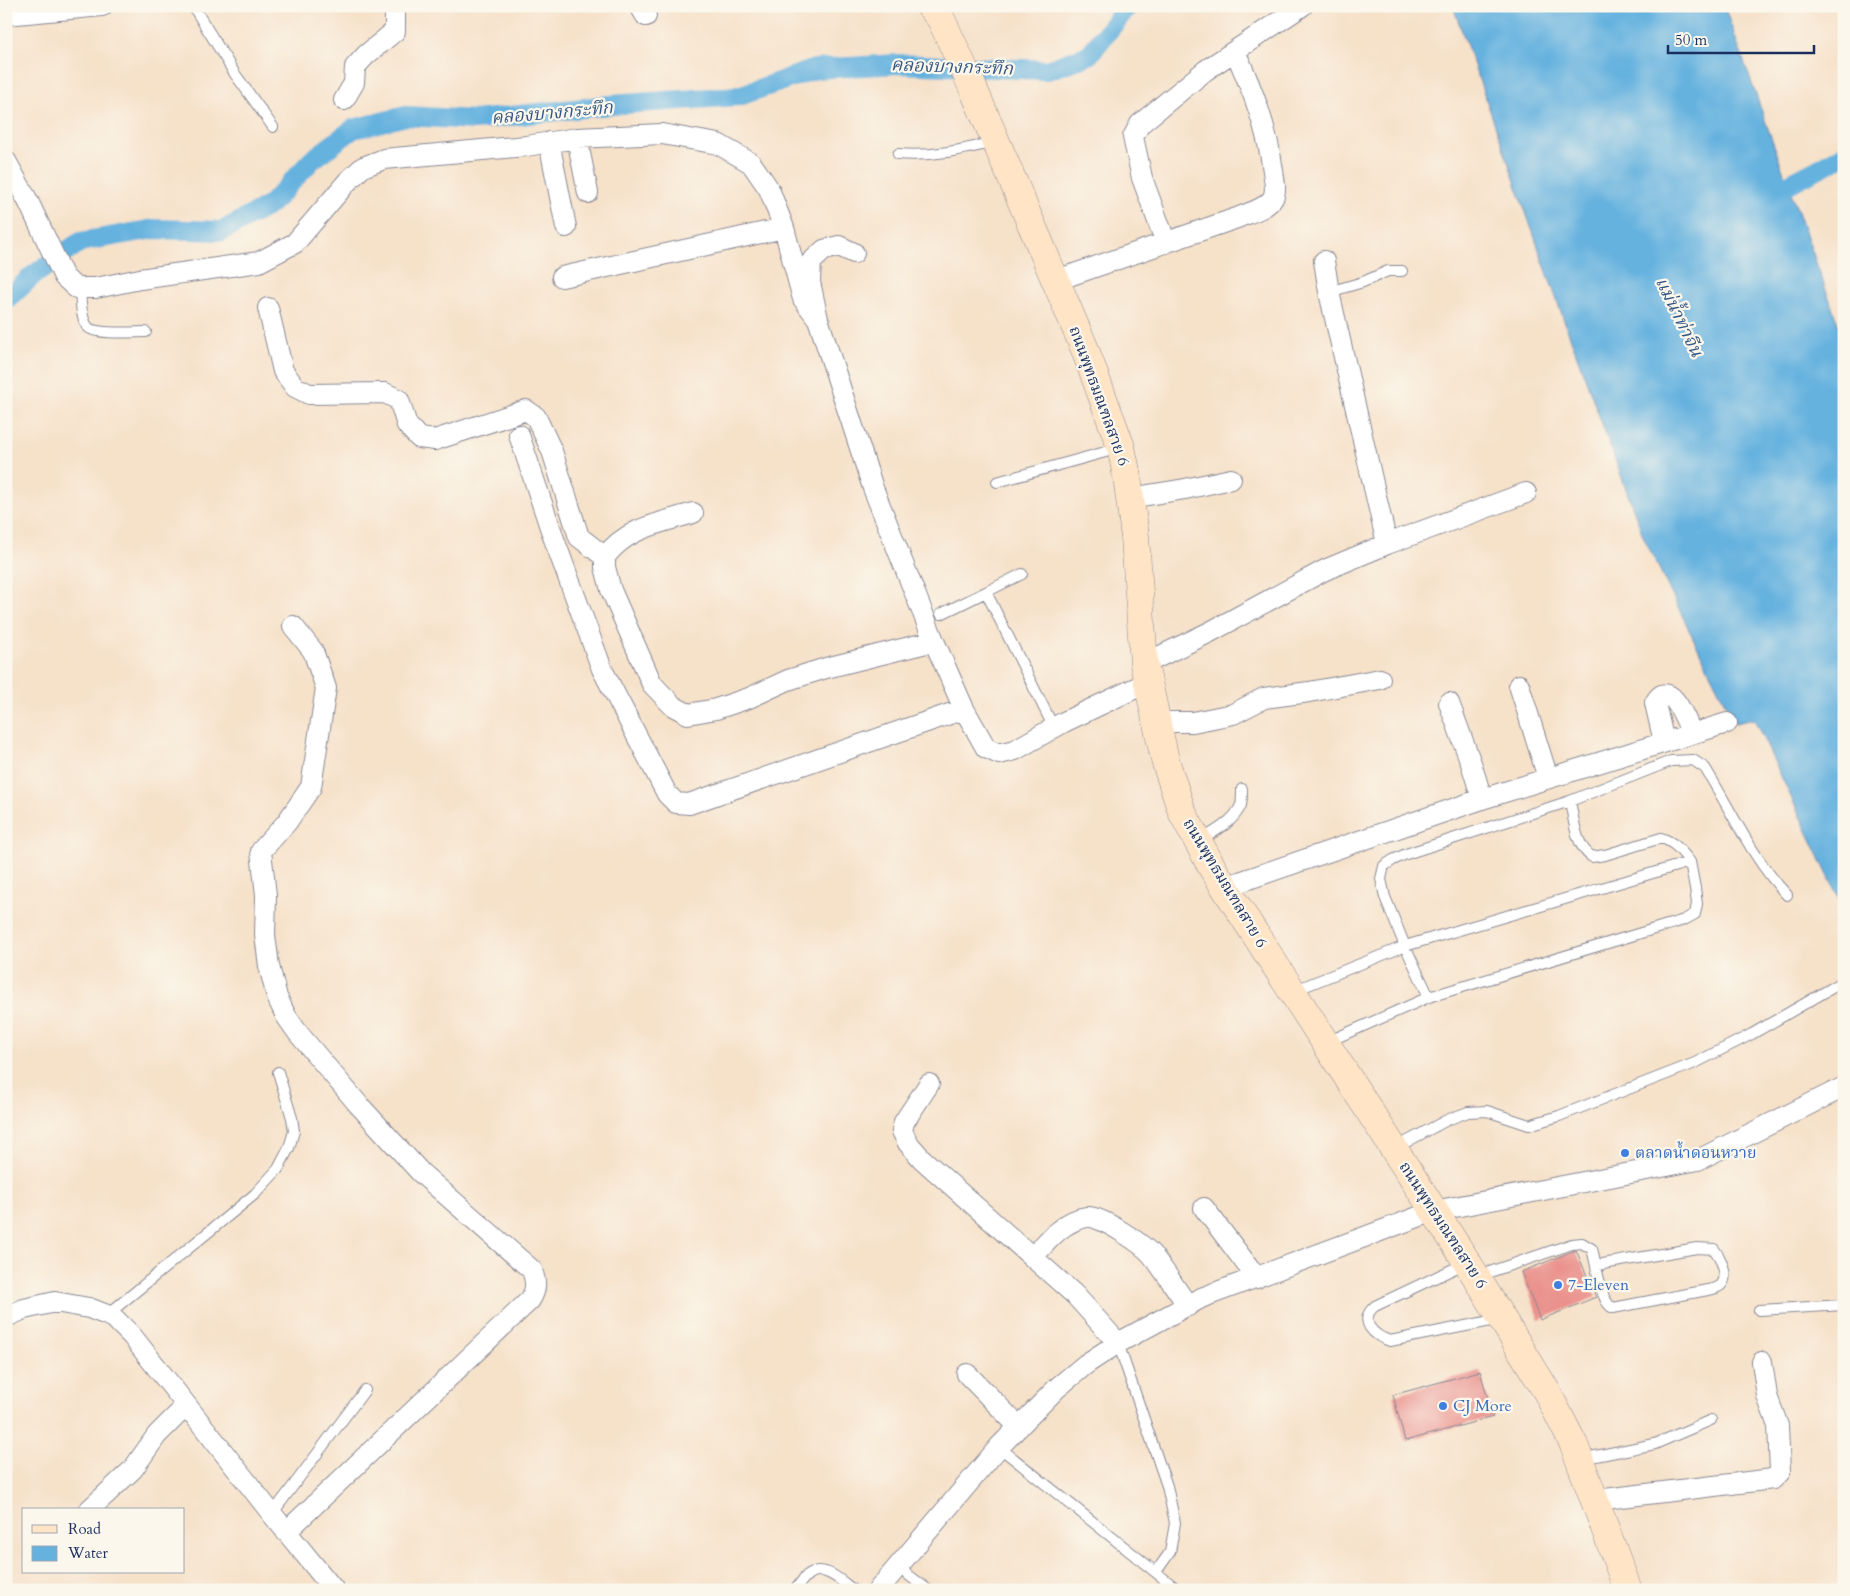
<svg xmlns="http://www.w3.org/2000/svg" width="1850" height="1596" viewBox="0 0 1850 1596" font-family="Cardo,'Noto Serif Thai',serif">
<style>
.water{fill:#66b2df;stroke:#40709e}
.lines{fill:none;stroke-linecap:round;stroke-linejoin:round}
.canal{stroke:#66b2df;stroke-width:20}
.building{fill:#ea918c}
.lane-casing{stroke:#888894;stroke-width:12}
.street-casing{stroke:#888894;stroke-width:22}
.secondary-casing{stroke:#888894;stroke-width:29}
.lane{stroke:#fff;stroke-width:10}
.street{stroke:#fff;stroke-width:20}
.secondary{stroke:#ffe4c6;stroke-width:28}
.shop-dot{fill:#3f7fe0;stroke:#fbf7ec;stroke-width:2}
.labels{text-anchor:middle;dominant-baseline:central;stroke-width:4.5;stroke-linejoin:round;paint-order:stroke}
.street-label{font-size:16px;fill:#1b2f5e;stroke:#fbf7ec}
.shop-label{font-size:16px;fill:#366cbe;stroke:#fbf7ec;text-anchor:start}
.water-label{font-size:18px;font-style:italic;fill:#325685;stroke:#fbf7ec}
</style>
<rect width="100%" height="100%" fill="#fbf7ec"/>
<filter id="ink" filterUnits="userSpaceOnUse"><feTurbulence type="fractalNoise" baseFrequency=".02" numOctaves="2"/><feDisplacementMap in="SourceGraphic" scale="10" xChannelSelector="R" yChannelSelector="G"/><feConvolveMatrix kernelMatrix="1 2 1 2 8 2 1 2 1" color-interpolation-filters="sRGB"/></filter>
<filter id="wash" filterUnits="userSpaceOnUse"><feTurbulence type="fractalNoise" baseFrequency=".0096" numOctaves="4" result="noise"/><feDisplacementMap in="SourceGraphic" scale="20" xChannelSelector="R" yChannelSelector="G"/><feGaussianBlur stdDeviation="1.12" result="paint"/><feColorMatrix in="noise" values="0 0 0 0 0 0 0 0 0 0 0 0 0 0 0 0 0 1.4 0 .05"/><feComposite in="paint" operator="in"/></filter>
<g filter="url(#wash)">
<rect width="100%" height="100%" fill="#f6e1c9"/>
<path class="water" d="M1453 6H1724L1844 340V909L1754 719 1735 723 1644 538 1565 323Z"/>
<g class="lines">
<path class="canal" d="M1763 197 1844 155
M6 301 31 277 80 242 154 229 222 231 270 205 312 160 353 129 406 116 475 120 610 105 739 96 815 69 897 64 1047 70 1089 55 1128 6"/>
</g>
<g id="blocks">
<path class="building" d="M1576 1250 1596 1297 1540 1320 1521 1272Z
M1480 1371 1493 1417 1405 1441 1393 1395Z"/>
</g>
</g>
<g filter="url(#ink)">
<use href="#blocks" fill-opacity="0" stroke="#888894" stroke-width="1"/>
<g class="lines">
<defs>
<path id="lane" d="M193 6 235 74 273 127
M898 154C931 157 962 150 995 142
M80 288C81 299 80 318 88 327 95 335 134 332 146 332
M1329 292 1363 282 1388 271H1402
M997 482 1120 448
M986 592 1022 574
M941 614 986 592 1054 728
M1570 801C1574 819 1575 846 1592 857L1605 855 1661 838C1675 842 1682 852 1690 862
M1199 841C1214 832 1234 822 1241 805 1242 801 1242 794 1242 789
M1293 991 1405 946 1690 862 1695 888 1697 904 1695 914 1684 920 1429 997
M1327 1042 1429 997 1405 946 1385 897 1381 879 1384 866 1393 860 1406 854 1570 801 1671 761 1693 760 1705 768C1731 810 1753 860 1787 895
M1395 1148 1447 1120 1468 1112 1487 1111 1529 1125 1559 1116 1695 1063 1752 1034 1844 981
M1466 1263 1375 1306C1357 1321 1374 1336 1390 1341L1501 1319
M1478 1276 1572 1244 1582 1243 1592 1249C1597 1265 1600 1302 1613 1308L1713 1289C1716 1288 1719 1287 1721 1285 1730 1276 1720 1257 1714 1249L1697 1248 1597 1265
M1759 1310 1844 1305
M107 1315 255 1194 278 1169 289 1148 294 1131 292 1118 278 1072
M1118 1343 1167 1486 1175 1523 1170 1552 1156 1572
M999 1447 1178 1590
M1581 1459 1655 1444 1711 1420
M272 1514 365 1390
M898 1567 928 1590
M795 1590C799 1585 804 1577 809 1574 825 1564 841 1581 853 1590"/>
<path id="street" d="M640 6 646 16
M6 15 102 6
M344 100 354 83 355 67 366 55 395 31V6
M577 138 588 193
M549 142 566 227
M6 161 28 201 64 277 76 288H96L140 279 259 262 295 243 348 181 363 167 384 159 526 146 577 138 662 134 718 144 751 163 769 189 784 228 803 299 818 319
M1166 243 1142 178 1133 137 1140 124 1206 70 1302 6
M854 253 839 246 824 250 811 262 810 282 818 319 873 488 934 641 964 709 986 748 999 754 1015 750 1064 722 1148 682
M1324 261 1329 292 1387 544
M562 277 784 228
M1054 281 1237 218C1248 213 1266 209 1273 198 1277 190 1274 179 1273 171 1267 127 1253 91 1235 51
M268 308 283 371 295 387 309 394 385 393 399 400 407 425 419 438 435 440 526 410 536 417 552 451 579 537 605 557
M519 435 554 539 602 669 667 794 676 803 689 804 964 709
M1130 498 1185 489 1231 479
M693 513C660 523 626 528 605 557V567L611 590 652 684 673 706 688 714 716 709 749 698 788 680 826 668 934 641
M1144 664 1210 632 1325 570 1387 544 1526 493
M1519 685 1548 778
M1449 703 1471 763 1482 799
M1157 722H1193L1233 714 1264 698 1309 692 1380 679
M1664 742 1655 703C1670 675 1687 723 1692 734
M1225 887 1482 799 1727 723
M929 1084 904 1122 902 1131 908 1143 922 1159 1075 1295 1118 1343
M1204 1208 1257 1278
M1033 1257C1048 1240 1064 1220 1087 1217 1100 1215 1144 1245 1152 1255 1165 1271 1176 1289 1188 1306
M6 1317 24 1309 55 1302 89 1308 107 1315 115 1319 132 1336 272 1514 334 1590
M967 1374 1019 1427
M1596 1500 1773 1479 1780 1472 1778 1426 1767 1396 1762 1362
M89 1510 133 1469 157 1435 186 1406
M286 1532 530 1300C537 1289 536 1282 532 1270L421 1173 358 1104 298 1033 286 1016 277 997 269 966 265 935 266 895 261 851 287 822 311 787 326 688 313 651 293 626
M878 1590 999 1447 1057 1388 1086 1364 1118 1343 1201 1298 1434 1211 1698 1160 1844 1087"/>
<path id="secondary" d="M930 6 941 19 973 88 1084 347 1121 447 1127 476 1135 537 1144 664 1165 760 1182 812 1213 869 1467 1262 1547 1392 1574 1445 1628 1590"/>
</defs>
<use href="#lane" class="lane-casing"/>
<use href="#street" class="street-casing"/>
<use href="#secondary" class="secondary-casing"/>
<use href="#lane" class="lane"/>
<use href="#street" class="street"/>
<use href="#secondary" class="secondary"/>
</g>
</g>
<g class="shop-dot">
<circle cx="1625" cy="1153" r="5"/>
<circle cx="1558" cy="1285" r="5"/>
<circle cx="1443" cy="1406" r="5"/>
</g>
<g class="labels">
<g class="street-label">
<text transform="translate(1099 396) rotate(70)">ถนนพุทธมณฑลสาย 6</text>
<text transform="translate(1225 883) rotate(59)">ถนนพุทธมณฑลสาย 6</text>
<text transform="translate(1443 1225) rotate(57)">ถนนพุทธมณฑลสาย 6</text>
</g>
<g class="shop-label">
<text x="1635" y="1153">ตลาดน้ำดอนหวาย</text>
<text x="1568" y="1285">7-Eleven</text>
<text x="1453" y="1406">CJ More</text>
</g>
<g class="water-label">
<text transform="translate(952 67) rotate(2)">คลองบางกระทึก</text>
<text transform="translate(552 113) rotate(-5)">คลองบางกระทึก</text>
<text transform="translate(1679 317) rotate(64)">แม่น้ำท่าจีน</text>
</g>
</g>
<rect width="1850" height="1596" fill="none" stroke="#fbf7ec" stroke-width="25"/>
<rect x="22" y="1508" width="162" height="65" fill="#fbf7ec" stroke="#a1a7b3"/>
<rect x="32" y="1525" width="25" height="8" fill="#ffe4c6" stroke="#a1a7b3"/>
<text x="68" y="1534" font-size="15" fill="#1b2f5e">Road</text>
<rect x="32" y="1546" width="25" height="15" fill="#66b2df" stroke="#a1a7b3"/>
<text x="68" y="1558" font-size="15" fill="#1b2f5e">Water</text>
<path d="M1668 45v8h146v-8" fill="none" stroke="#1b2f5e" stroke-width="2.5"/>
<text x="1675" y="45" font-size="15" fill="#1b2f5e" stroke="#fbf7ec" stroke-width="4" paint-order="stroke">50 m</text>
</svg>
